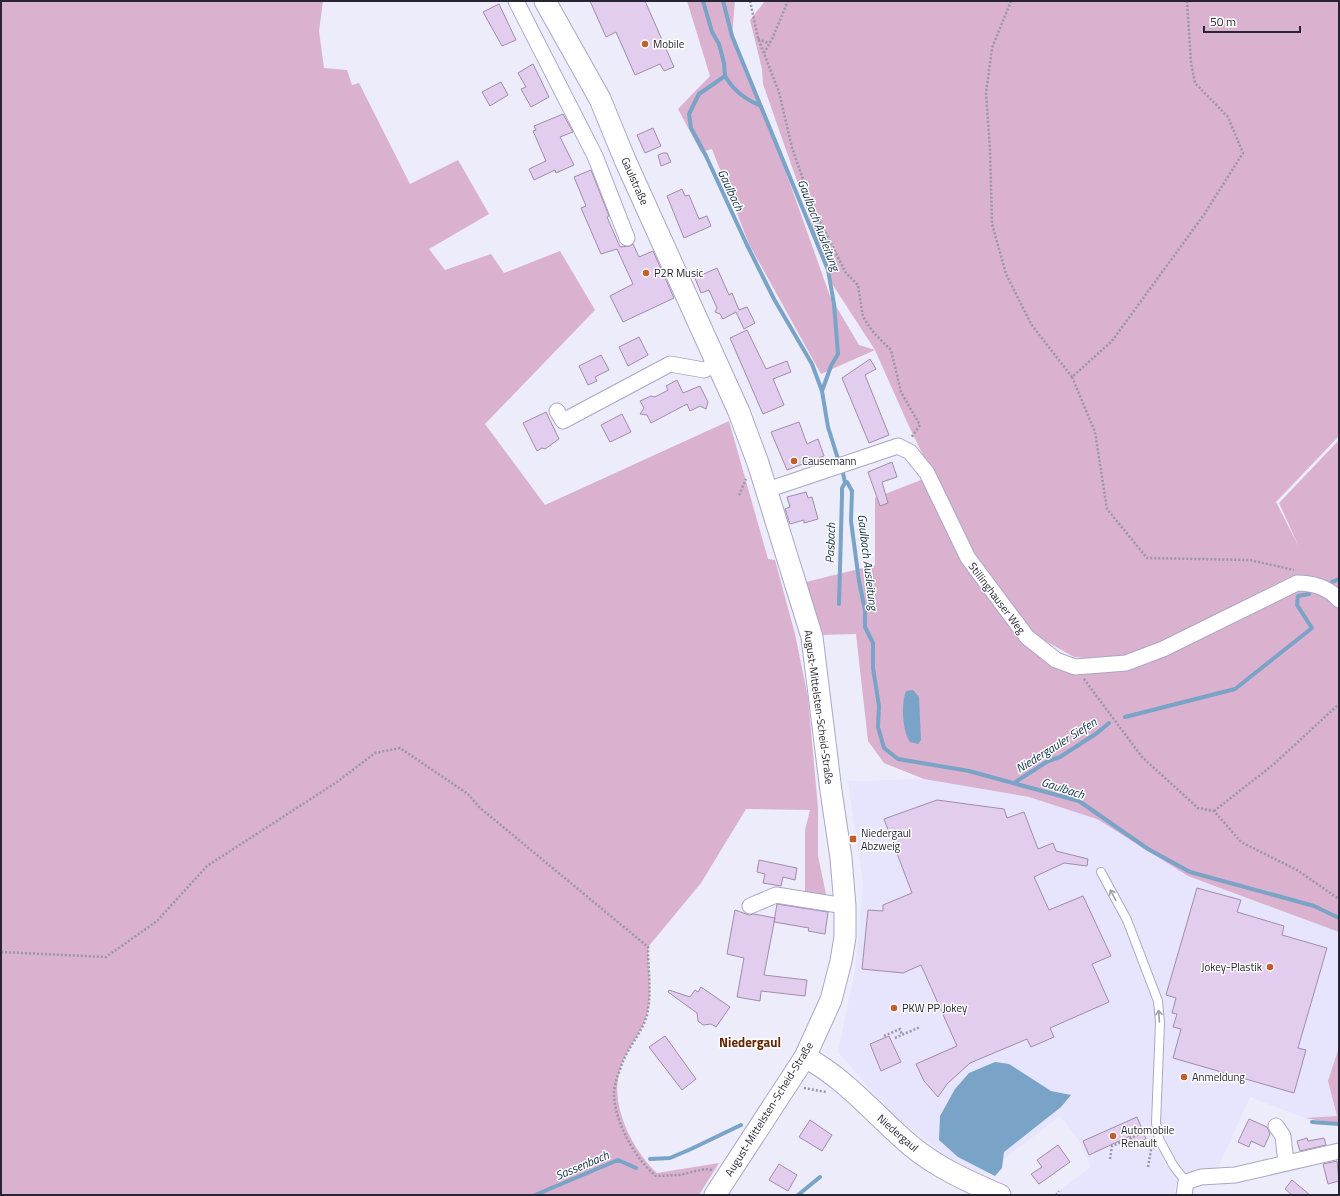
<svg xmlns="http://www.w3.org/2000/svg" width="1340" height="1196" viewBox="0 0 1340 1196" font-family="'Titillium Web',sans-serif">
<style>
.built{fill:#e7e4fe}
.green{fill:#dab1ce;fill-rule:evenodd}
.water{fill:#79a3c7}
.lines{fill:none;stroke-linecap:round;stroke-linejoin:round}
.stream{stroke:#79a3c7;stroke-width:4}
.building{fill:#e3cdee;stroke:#a08cab}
.service-casing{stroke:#aaa6c9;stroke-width:10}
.minor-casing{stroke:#aaa6c9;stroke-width:17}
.secondary-casing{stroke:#aaa6c9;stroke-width:23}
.path{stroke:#9897a5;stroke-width:2.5;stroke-dasharray:2 2;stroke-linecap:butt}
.service{stroke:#fff;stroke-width:8}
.minor{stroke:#fff;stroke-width:15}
.secondary{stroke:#fff;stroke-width:21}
.oneway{stroke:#9e9da3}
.poi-dot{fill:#c35e2a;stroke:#fff;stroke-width:1.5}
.labels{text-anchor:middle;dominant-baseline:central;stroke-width:3;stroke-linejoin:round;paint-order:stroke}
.poi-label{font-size:11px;fill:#272533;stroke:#fff;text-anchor:start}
.street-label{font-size:11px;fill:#272533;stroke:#fff}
.water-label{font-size:12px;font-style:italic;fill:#0e2f49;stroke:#fff}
.quarter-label{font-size:13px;font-weight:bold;fill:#632500;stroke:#fff}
</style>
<rect width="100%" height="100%" fill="#edecfb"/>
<path class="built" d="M924 779 1029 797 1097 819 1188 876 1339 932V1047L1328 1081 1337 1116 1305 1118 1250 1097 1217 1170 1193 1176 1176 1184 1174 1195H1053L1091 1167 1078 1139 1060 1116 982 1176 949 1158 894 1116 838 1052 855 970 863 884 848 781Z"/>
<path class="green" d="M1 1H323L319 31 324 68 347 70 352 85 359 83 410 184 458 160 489 214 429 249 445 270 491 254 504 273 560 251 595 310 485 424 545 505 729 421 768 559 775 560 795 634 808 698 818 808V856L827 899 805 894V830L810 810 746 809 701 883 648 947C648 969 652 993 647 1014 642 1032 629 1046 622 1063 607 1100 630 1147 657 1173L719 1163 699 1195H1Z
M687 1H735L732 36 773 136 830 296 859 345 875 350 829 279 806 207 763 84 762 69 750 20 765 1H1339V436L1276 502 1299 547 1279 503 1339 440V932L1188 876 1097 819 1029 797 924 779 884 763 868 741 856 634 820 635 806 582 875 565V498L926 478 949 527 1032 631 962 536 907 422 875 350 821 374 749 244 712 149 701 152 678 109 710 76ZM1295 574 1125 665 1067 660 1040 638 1074 657 1123 662Z
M1339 1047V1124L1305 1118 1337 1116 1328 1081Z"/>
<path class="water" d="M913 690 919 697 921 740 918 744 910 742C902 730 901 704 906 691Z
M995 1062 1009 1064 1051 1091 1071 1095 1061 1107 1004 1152 1002 1168 995 1176 958 1157 939 1140 940 1116 955 1089 969 1073Z"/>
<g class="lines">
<path class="stream" d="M703 1 712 32 719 44 724 63 725 76 699 94 689 114 691 128 706 156 747 245 774 299 812 364 822 391
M723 1 732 36 828 270 834 304 838 354 831 366 822 391 828 427 839 462
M725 76C734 91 745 99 761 106
M842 468 845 483 847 482 852 491 851 521 859 581 865 610V627L873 643V668L879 706 878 727 884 748 898 759 969 771 1079 801 1148 849 1190 872 1314 906 1339 918
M1332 582 1339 579
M839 604 842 496V488L845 483
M1125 717 1235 689 1312 628 1297 605 1298 596 1309 594
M1014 783 1048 761 1060 757 1097 733 1109 723
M1312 1122 1339 1124
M650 1159 670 1158 691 1149 741 1125
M535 1195 618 1160 636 1168
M798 1195 820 1177"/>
</g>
<path class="building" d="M590 1H645L674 67 664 71 660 64 635 75 616 32 606 37Z
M499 4 516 40 502 46 483 12Z
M533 64 549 97 531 107 521 89 526 87 518 73Z
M501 82 508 95 490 106 482 92Z
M563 114 573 132 560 137 574 165 556 173 555 170 534 180 529 169 546 161 533 131 536 130 534 126Z
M653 128 661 146 645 153 637 135Z
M663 153H667L671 162 661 166 658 155Z
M591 170 609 216 607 217 620 247 630 246 633 244 639 257 653 251 674 298 623 322 610 296 633 284 617 249 601 254 581 208 586 206 574 177Z
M682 189 685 196 689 195 699 219 707 216 711 226 684 238 667 196Z
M717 268 729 295 732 293 739 310 747 307 755 323 744 329 736 312 723 319 720 314 715 312 717 308 709 290 701 293 695 278Z
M747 330 766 369 787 361 791 372 773 379 784 405 763 414 730 338Z
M639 337 648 355 628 366 619 347Z
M601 355 609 370 595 377 597 381 588 385 579 366Z
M870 359 876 369 865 375 889 435 869 443 842 378Z
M677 380 683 393 700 386 708 402 706 409 700 406 690 411 687 404 651 423 647 415 640 414 644 408 640 401 651 396 655 397 668 390 666 386Z
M546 412 559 439 545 449 542 448 537 451 523 423Z
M622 414 631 432 610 442 601 425Z
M799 422 807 444 818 439 824 456 787 470 771 432Z
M892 462 897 477 882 482 888 503 880 506 868 472Z
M806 492 808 498 812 497 818 519 804 523V520L790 524 785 509 790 507 787 497Z
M937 800 1004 809 1007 818 1024 812 1038 849 1053 843 1056 851 1088 859 1087 866 1064 863 1034 877 1049 910 1083 896 1111 956 1092 964 1109 1002 1050 1028 1054 1037 1031 1047 1027 1039 970 1063 947 1084 938 1097 924 1081 916 1064 957 1046 921 965 903 973 862 969 868 910 883 911V905L912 893 884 819Z
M759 860 797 868 795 880 783 877 781 886 763 883 765 874 757 872Z
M1197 888 1241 900 1237 912 1284 926 1282 935 1327 948 1298 1048 1306 1050 1294 1093 1173 1058 1181 1029 1173 1027 1177 1014 1172 1013 1176 998 1166 995Z
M777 904 828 912 825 934 808 931 809 928 774 922Z
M735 910 749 915 754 914 775 918 764 975 807 980 805 996 761 991 760 1001 737 997 744 958 727 954Z
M701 987 730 1007 716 1027 711 1024 703 1025 698 1021 697 1013 668 992 669 990 690 997 695 990 698 992Z
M665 1036 696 1079 682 1090 649 1047Z
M889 1036 901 1062 881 1071 870 1044Z
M1137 1117 1146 1139 1134 1144 1130 1136 1089 1155 1083 1141Z
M1249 1119 1267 1127 1270 1134 1264 1147 1251 1141 1249 1147 1238 1142Z
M810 1120 832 1135 822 1151 799 1137Z
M1307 1138 1308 1141 1324 1138 1326 1145 1300 1151 1297 1141Z
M1058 1145 1070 1162 1039 1184 1031 1174 1042 1167 1037 1160Z
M1337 1161 1339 1181 1328 1184 1323 1164Z
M779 1164 797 1175 788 1191 769 1180Z
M1292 1180 1310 1195H1292L1285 1189Z"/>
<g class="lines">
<defs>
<path id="service" d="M1101 872 1127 920 1158 1001 1160 1023 1156 1123 1159 1139 1173 1165 1186 1182"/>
<path id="minor" d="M516 1 595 156 627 238
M557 411 563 421 670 364 704 370 719 363
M767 490 898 446 910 452 927 473 968 558 1027 637 1056 660 1075 667 1126 663 1163 649 1297 583C1314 583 1328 587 1339 600
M750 906 776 895 845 906
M1276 1126 1283 1136 1286 1163
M1184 1195 1186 1182 1201 1177 1235 1175 1339 1151"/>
<path id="secondary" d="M545 1 600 99 625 160 739 412 758 463 812 637 831 791 841 858 845 906V937L841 961 831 1000 805 1057 715 1195
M805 1057C845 1078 875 1115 910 1145 936 1167 969 1182 1000 1195"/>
</defs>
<use href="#service" class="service-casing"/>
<use href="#minor" class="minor-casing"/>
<use href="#secondary" class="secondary-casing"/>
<path class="path" d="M750 1 758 38 779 92 792 148 814 210 846 273 858 285 863 317 874 333 891 350 901 392 920 425 911 438
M1011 1 992 48 986 93 990 149 992 224 1006 274 1031 324 1072 377
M1187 1 1191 63 1195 83 1228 117 1243 153 1203 216 1112 341 1072 377 1095 432 1107 509 1147 558 1250 560 1294 570
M758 39 768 43 770 42
M764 53 772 39 788 1
M739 495 746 479
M1084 679 1142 757 1198 808 1214 811 1241 842 1297 870 1339 899
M1214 811 1274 764 1339 704
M1 952 106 957 157 921 207 866 337 782 375 753 400 748 468 794 479 807 648 947C648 969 652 993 647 1015 642 1033 628 1047 622 1064 619 1072 614 1085 614 1093 614 1121 635 1159 656 1176L679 1175 705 1169 712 1170
M884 1036 900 1029 902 1035
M895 1038 920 1027
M804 1088 826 1092
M1110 1159 1112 1146 1147 1131
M1148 1167 1151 1150 1154 1148
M1056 1195 1059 1191"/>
<use href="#service" class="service"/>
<use href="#minor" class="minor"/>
<use href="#secondary" class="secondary"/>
</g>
<defs><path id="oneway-shaft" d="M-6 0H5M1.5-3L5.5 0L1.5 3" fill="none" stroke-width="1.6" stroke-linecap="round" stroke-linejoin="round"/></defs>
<g class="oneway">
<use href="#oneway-shaft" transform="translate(1113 895) rotate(-118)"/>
<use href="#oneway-shaft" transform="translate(1159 1016) rotate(-94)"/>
</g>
<g class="poi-dot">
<circle cx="645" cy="44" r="4"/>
<circle cx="646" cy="273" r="4"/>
<circle cx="794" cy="461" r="4"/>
<rect x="849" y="835" width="8" height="8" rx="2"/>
<circle cx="1270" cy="967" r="4"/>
<circle cx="894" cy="1008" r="4"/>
<circle cx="1184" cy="1077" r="4"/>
<circle cx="1113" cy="1136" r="4"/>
</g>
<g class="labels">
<g class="poi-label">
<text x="653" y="44">Mobile</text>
<text x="654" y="273">P2R Music</text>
<text x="802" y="461">Causemann</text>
<text x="861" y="833">Niedergaul<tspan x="861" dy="13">Abzweig</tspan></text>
<text x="1262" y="967" text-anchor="end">Jokey-Plastik</text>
<text x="902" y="1008">PKW PP Jokey</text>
<text x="1192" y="1077">Anmeldung</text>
<text x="1121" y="1130">Automobile<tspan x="1121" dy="13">Renault</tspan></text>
</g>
<g class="street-label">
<text transform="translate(635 181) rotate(66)">Gaulstraße</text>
<text transform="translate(997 598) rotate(53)">Stillinghauser Weg</text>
<text transform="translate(819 707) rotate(82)">August-Mittelsten-Scheid-Straße</text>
<text transform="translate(769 1109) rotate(-58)">August-Mittelsten-Scheid-Straße</text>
<text transform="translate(898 1133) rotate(41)">Niedergaul</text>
</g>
<g class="water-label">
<text transform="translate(731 190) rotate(65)">Gaulbach</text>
<text transform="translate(819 225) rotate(69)">Gaulbach Ausleitung</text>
<text transform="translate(830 543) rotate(-88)">Pasbach</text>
<text transform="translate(868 562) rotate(83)">Gaulbach Ausleitung</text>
<text transform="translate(1056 745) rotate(-32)">Niedergauler Siefen</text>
<text transform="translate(1063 788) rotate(18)">Gaulbach</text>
<text transform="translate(582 1165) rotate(-23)">Sassenbach</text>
</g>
<g class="quarter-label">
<text x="750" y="1042">Niedergaul</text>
</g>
</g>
<rect width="1340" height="1196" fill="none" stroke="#272533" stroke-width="4"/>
<path d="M1204 26v6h96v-6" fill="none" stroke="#272533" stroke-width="2"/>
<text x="1210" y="26" font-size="12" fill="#272533" stroke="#ffffff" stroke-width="3" paint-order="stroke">50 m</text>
</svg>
